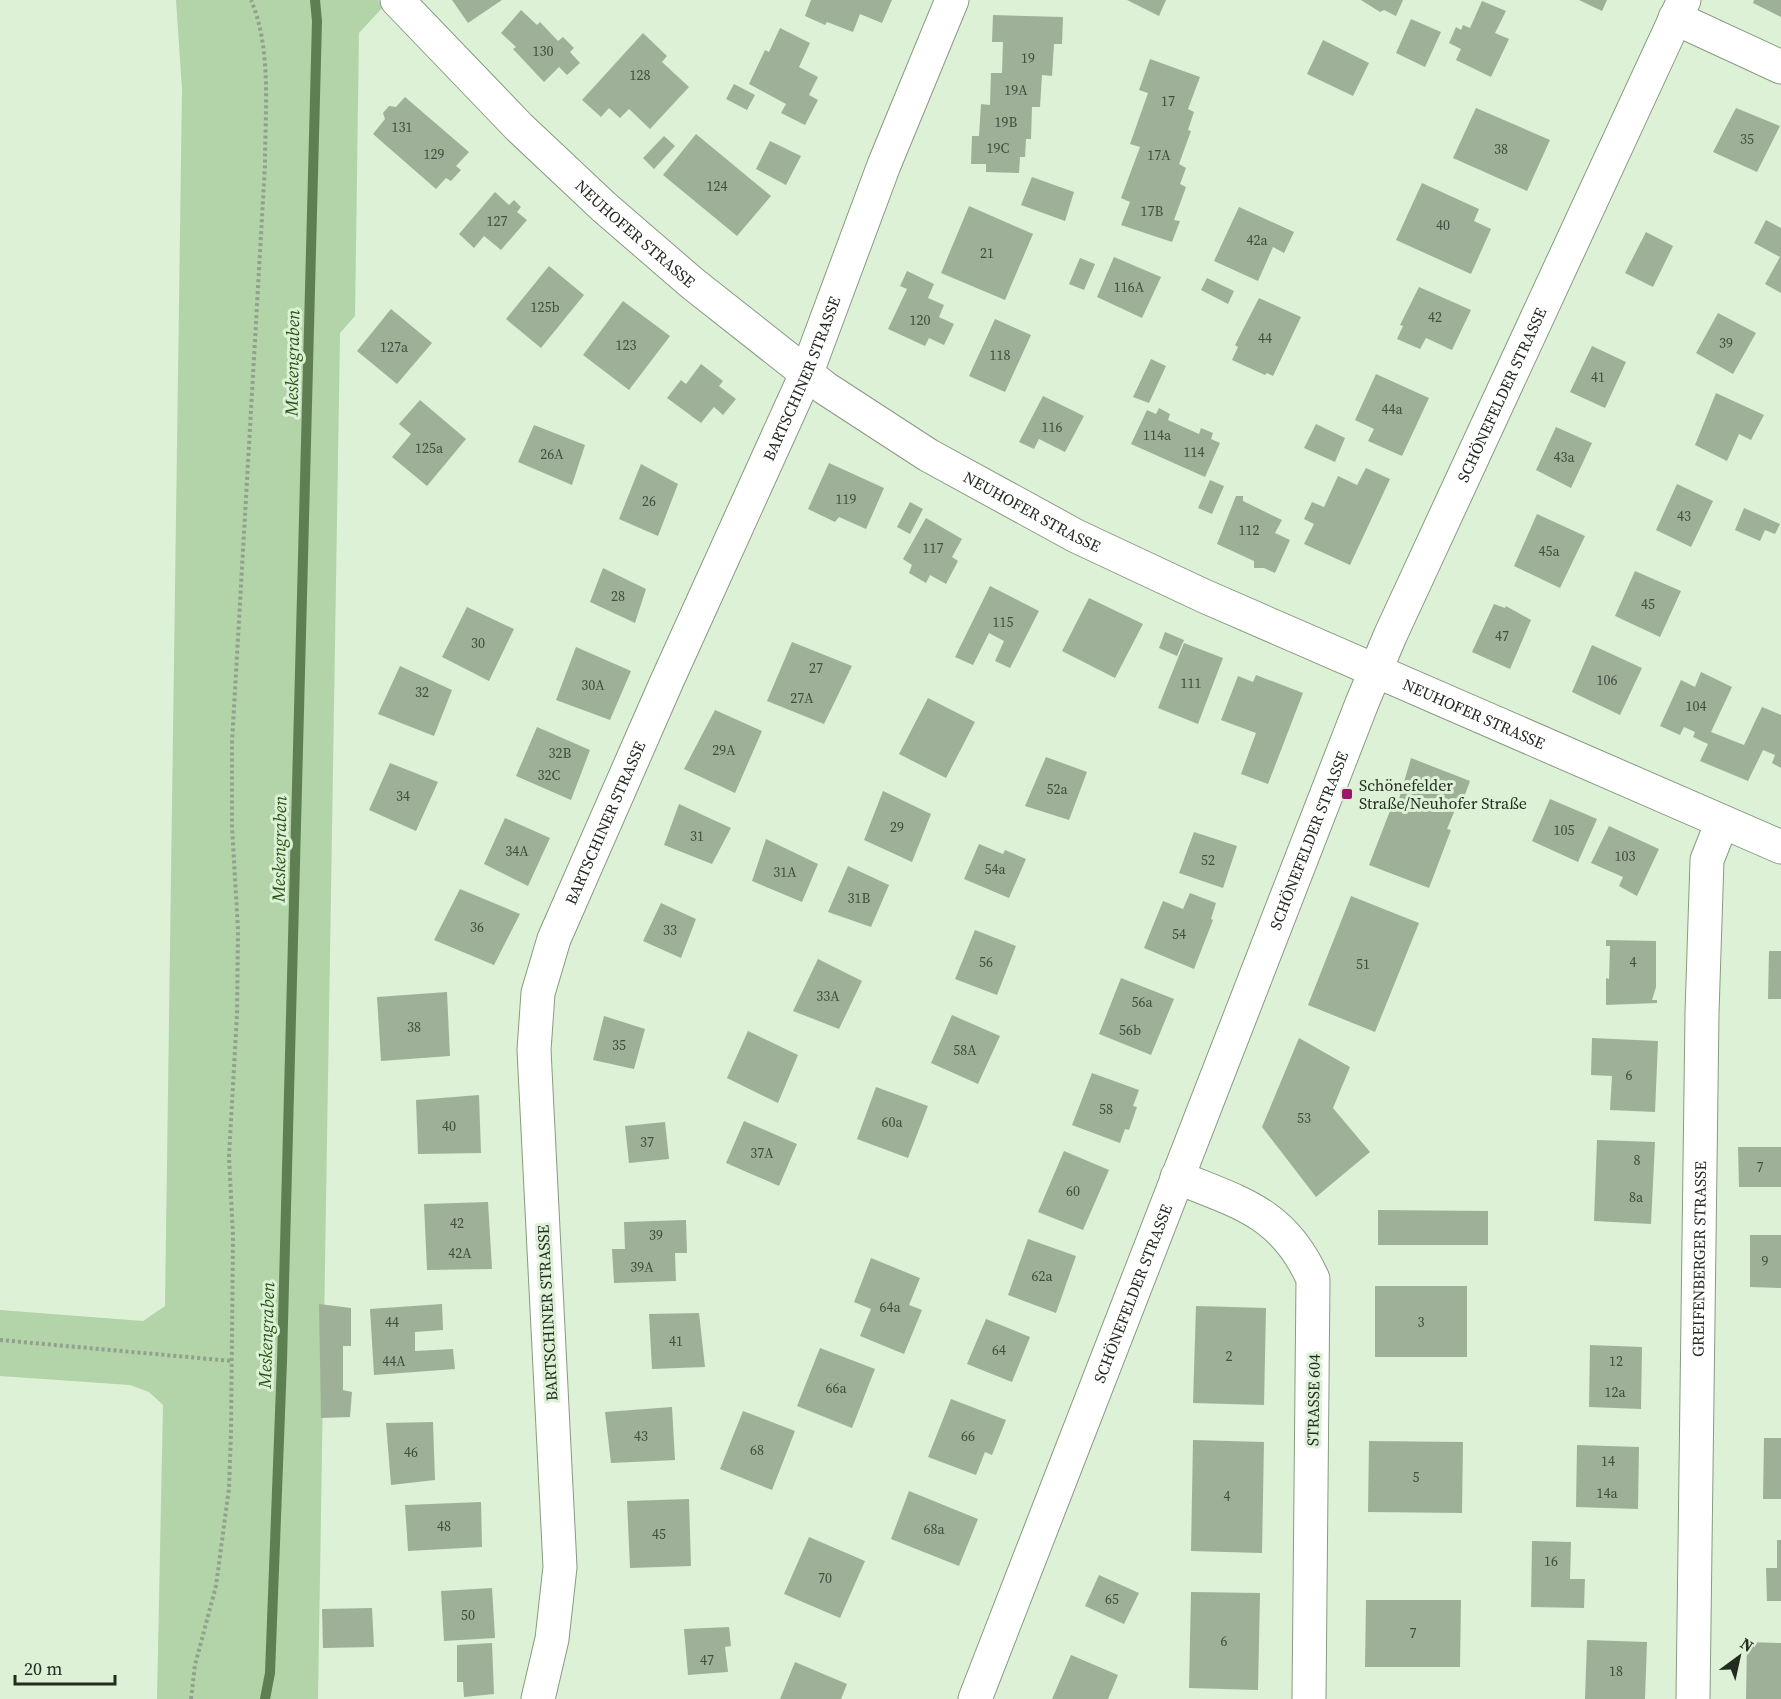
<svg xmlns="http://www.w3.org/2000/svg" width="1781" height="1699" viewBox="0 0 1781 1699" font-family="'Source Serif 4',serif">
<style>
.green{fill:#b3d3a8}
.lines{fill:none;stroke-linecap:round;stroke-linejoin:round}
.stream{stroke:#5d7f51;stroke-width:10}
.building{fill:#9eb198}
.minor-casing{stroke:#889b82;stroke-width:35}
.path{stroke:#91a18d;stroke-width:4;stroke-dasharray:3 3;stroke-linecap:butt}
.minor{stroke:#fff;stroke-width:33}
.poi-dot{fill:#9a166a;stroke:#dcf1d6;stroke-width:2}
.labels{text-anchor:middle;dominant-baseline:central;stroke-width:6;stroke-linejoin:round;paint-order:stroke}
.number-label{font-size:14px;fill:#424c3f}
.street-label{font-size:16px;fill:#242b21;stroke:#dcf1d6}
.poi-label{font-size:16px;fill:#242b21;stroke:#dcf1d6;text-anchor:start}
.water-label{font-size:18px;font-style:italic;fill:#295516;stroke:#dcf1d6}
</style>
<rect width="100%" height="100%" fill="#dcf1d6"/>
<path class="green" d="M176 0H378L384 6 359 33 355 316 340 333 318 1699H157L163 1405 149 1392 130 1385 0 1376V1310L143 1321 165 1306 182 89Z"/>
<g class="lines">
<path class="stream" d="M265 1699 270 1673 282 1361 317 21 315 0"/>
</g>
<path class="building" d="M452 0H502L468 23Z
M811 0H892L882 23 860 14 853 32 827 22 825 25 805 16Z
M1127 0H1166L1159 16Z
M1361 0H1403L1396 16 1384 10 1380 12Z
M1579 0H1607L1602 11Z
M1754 0H1781V17L1753 3Z
M1482 1 1506 11 1495 33 1509 39 1491 77 1456 60 1461 49 1449 43 1456 27 1461 30 1463 25 1470 28Z
M521 10 537 25 540 22 558 41 563 37 574 48 570 52 580 63 567 75 559 67 544 82 513 49 516 47 501 33Z
M993 15 1063 17 1062 44H1054L1052 76 1042 75 1040 107H1032L1031 139H1026L1025 157H1020L1019 173 986 172V164H971L972 136H979L981 104 990 105 991 73H1002L1003 42H992Z
M1411 19 1441 32 1425 67 1396 53Z
M780 28 810 43 799 67 818 77 809 95 818 100 805 125 781 113 786 104 749 84 765 50 769 52Z
M643 33 667 56 662 62 689 87 650 129 629 109 620 118 609 108 601 117 582 100Z
M1323 40 1369 63 1353 96 1307 74Z
M1150 59 1200 77 1188 109 1194 112 1188 130 1191 131 1179 164 1186 168 1180 184 1186 187 1174 220 1180 221 1172 242 1121 225 1130 202 1121 198 1140 147 1130 144 1148 93 1139 90Z
M734 84 755 95 747 110 726 99Z
M405 97 469 152 456 166 461 170 451 181 446 178 436 189 373 134 385 119 383 113 389 106 396 107Z
M1476 108 1550 140 1527 191 1453 158Z
M1736 108 1780 126 1757 172 1713 152Z
M696 134 771 196 737 236 663 175Z
M664 136 675 146 654 169 643 158Z
M770 141 801 156 786 185 756 169Z
M1032 177 1074 192 1065 221 1021 205Z
M1422 183 1479 209 1474 221 1491 229 1471 274 1396 240Z
M495 192 509 205 514 200 521 207 517 212 527 220 501 250 484 236 474 248 459 234Z
M969 206 1033 234 1005 300 941 273Z
M1239 207 1294 232 1284 253 1273 247 1258 281 1214 261Z
M1766 220 1781 228V293L1765 284 1780 257 1754 243Z
M1646 232 1673 246 1653 287 1625 273Z
M1114 257 1161 277 1142 318 1097 297Z
M1080 258 1095 264 1084 290 1069 284Z
M549 266 584 295 541 348 506 319Z
M907 271 934 284 928 298 944 305 939 317 954 324 944 345 929 338 925 346 888 329 907 289 900 286Z
M1207 278 1234 291 1228 304 1201 290Z
M1419 287 1471 310 1452 350 1426 338 1420 349 1397 339 1403 326 1400 325Z
M1259 298 1301 317 1273 376 1267 373 1265 375 1232 360 1238 347 1235 345Z
M623 301 670 336 629 390 583 355Z
M391 309 432 343 397 384 357 351Z
M1718 313 1756 333 1733 374 1696 353Z
M995 319 1031 335 1005 392 969 376Z
M1592 346 1626 362 1605 408 1570 392Z
M1151 359 1166 366 1149 403 1133 397Z
M701 364 723 381 719 386 736 399 723 415 714 407 701 423 667 398 681 380 686 384Z
M1376 374 1429 398 1402 456 1368 441 1374 429 1355 420Z
M1716 393 1764 415 1751 440 1739 434 1727 461 1695 445Z
M1043 396 1084 416 1065 452 1039 439 1034 449 1019 442Z
M420 400 466 439 427 486 392 457 411 434 399 424Z
M1159 408 1170 414 1168 420 1199 434 1201 428 1213 433 1211 439 1220 443 1205 477 1131 444 1147 410 1156 414Z
M1316 424 1345 438 1335 462 1304 448Z
M534 425 585 445 572 485 518 462Z
M1556 427 1592 443 1571 488 1536 470Z
M829 463 884 488 866 529 839 517 835 522 808 509Z
M641 464 678 484 658 536 619 519Z
M1366 468 1390 479 1350 565 1304 544 1314 524 1304 519 1312 502 1324 507 1338 476 1357 485Z
M1210 480 1224 486 1212 514 1198 508Z
M1677 484 1713 501 1691 547 1656 530Z
M1236 496H1243V501L1282 520 1275 533 1290 540 1275 573 1264 568H1254V561L1217 544Z
M910 502 923 509 910 534 897 527Z
M1744 508 1780 524 1775 534 1765 530 1760 541 1735 530Z
M1537 514 1585 536 1560 588 1514 566Z
M926 518 962 539 952 557 958 561 946 584 930 575 926 583 909 573 912 565 903 559Z
M603 568 646 589 635 623 590 602Z
M1635 571 1681 591 1660 637 1615 616Z
M990 586 1039 611 1010 668 995 661 1004 641 989 633 973 665 955 657Z
M1089 598 1143 624 1115 678 1062 651Z
M1494 604 1505 608 1506 606 1531 620 1510 669 1472 652Z
M467 607 514 629 489 681 442 657Z
M1165 632 1184 640 1177 656 1159 648Z
M792 642 852 666 824 724 767 701Z
M1184 643 1223 658 1198 724 1158 708Z
M1592 645 1642 668 1620 715 1572 692Z
M576 647 631 671 610 720 556 700Z
M400 666 452 690 434 736 378 714Z
M1701 672 1732 687 1711 732 1744 745 1762 707 1781 715V768L1772 763 1775 755 1763 750 1748 781 1700 761 1708 744 1693 737 1695 732 1684 727 1680 735 1660 726 1681 680 1695 687Z
M1256 675 1303 693 1268 784 1241 774 1256 733 1221 720 1238 676 1253 682Z
M928 698 975 722 946 778 899 754Z
M715 710 762 731 735 793 684 769Z
M537 727 590 750 571 800 516 776Z
M1046 757 1087 772 1069 820 1025 806Z
M1411 758 1470 781 1459 811 1455 810 1447 829 1451 830 1429 888 1369 865 1395 798 1399 799Z
M390 763 438 782 416 831 369 810Z
M883 791 931 814 912 862 864 840Z
M1550 799 1597 819 1578 862 1532 841Z
M679 804 731 828 712 864 664 845Z
M505 818 550 838 528 886 484 864Z
M1609 826 1659 849 1637 896 1619 886 1623 877 1591 863Z
M1194 832 1237 846 1223 888 1179 873Z
M766 839 818 864 802 902 752 881Z
M979 844 1003 854 1005 850 1026 859 1009 898 964 879Z
M848 866 889 885 871 927 828 912Z
M460 889 520 914 494 965 434 940Z
M1190 893 1216 903 1211 919 1213 920 1194 969 1144 948 1163 901 1183 909Z
M1351 896 1419 923 1375 1032 1308 1005Z
M661 903 696 919 681 958 643 941Z
M975 930 1016 946 997 995 955 979Z
M1606 940 1656 941V987L1652 1000H1657V1003L1606 1005V978L1609 979 1610 946H1606Z
M1769 951H1781V999H1768Z
M818 959 862 981 839 1029 793 1011Z
M1121 978 1174 999 1151 1055 1099 1034Z
M447 992 450 1056 381 1061 377 997Z
M952 1015 1000 1036 978 1084 931 1063Z
M604 1016 645 1029 634 1069 593 1060Z
M748 1031 798 1055 778 1103 727 1078Z
M1299 1038 1350 1067 1333 1108 1370 1152 1316 1197 1262 1127Z
M1592 1038 1658 1041 1655 1112 1610 1110 1612 1076 1591 1075Z
M1092 1073 1139 1090 1133 1106 1137 1107 1129 1130 1125 1129 1120 1143 1072 1125Z
M876 1087 928 1106 908 1158 857 1139Z
M479 1095 481 1153 418 1154 416 1100Z
M744 1121 797 1144 779 1186 726 1163Z
M665 1122 669 1159 629 1163 625 1126Z
M1597 1140 1655 1142 1651 1224 1594 1221Z
M1738 1147H1781V1187H1739Z
M1064 1151 1109 1170 1083 1230 1038 1212Z
M488 1202 492 1269 427 1270 424 1204Z
M1378 1210 1488 1211V1245H1378Z
M686 1220 687 1253H675L676 1281 614 1283 612 1249H625L624 1222Z
M1750 1235H1781V1288L1750 1287Z
M1028 1239 1076 1256 1056 1313 1008 1295Z
M871 1258 920 1278 909 1305 922 1310 904 1354 860 1336 871 1309 854 1302Z
M1375 1286H1467V1357H1375Z
M319 1304 351 1308V1346H343V1390L352 1392 350 1417 321 1418Z
M442 1304 443 1330 415 1332V1351L453 1349 455 1369 374 1375 370 1309Z
M1196 1306 1266 1308 1264 1405 1193 1403Z
M699 1313 705 1367 652 1369 649 1314Z
M986 1319 1030 1337 1012 1382 967 1364Z
M1590 1345 1642 1347 1641 1409 1589 1407Z
M820 1348 875 1369 852 1428 797 1406Z
M951 1399 1006 1420 992 1455 985 1452 976 1475 928 1457Z
M672 1407 675 1460 611 1463 605 1412Z
M743 1411 795 1431 772 1490 720 1469Z
M433 1422 435 1480 391 1485 386 1423Z
M1764 1438H1781V1499H1763Z
M1193 1440 1264 1442 1262 1553 1191 1551Z
M1369 1441 1463 1442 1462 1513 1368 1512Z
M1577 1445 1639 1447 1638 1509 1576 1507Z
M909 1491 978 1519 959 1566 891 1539Z
M689 1499 691 1566 630 1568 627 1501Z
M481 1502 482 1547 408 1551 405 1505Z
M809 1537 865 1561 840 1618 784 1594Z
M1777 1540H1781V1601H1767L1766 1568H1777Z
M1532 1541 1571 1542 1570 1579H1585L1584 1608 1531 1607Z
M1099 1575 1139 1593 1124 1624 1085 1606Z
M492 1588 495 1638 444 1641 441 1591Z
M1191 1592 1260 1593 1258 1690 1189 1688Z
M1366 1600H1461L1460 1667H1365Z
M372 1608 374 1647 323 1648 322 1609Z
M729 1627 731 1646 725 1647 728 1672 688 1675 684 1629Z
M1587 1640 1647 1642 1645 1699H1585Z
M1747 1642 1781 1643V1699H1746Z
M492 1643 494 1694 464 1697 463 1682H457V1645Z
M1071 1655 1118 1675 1108 1699H1052Z
M795 1662 847 1684 841 1699H780Z"/>
<g class="lines">
<defs>
<g id="minor">
<path id="s1" d="M397 0 519 127 604 207 692 283 825 388 928 455 1076 536 1204 596 1781 847"/>
<path d="M1675 18 1781 67"/>
<path d="M1177 1177C1240 1203 1283 1212 1313 1279L1309 1699"/>
<path id="s2" d="M538 1699 552 1639 560 1567 534 1050 538 993 554 939 667 681 807 372 884 165 952 0"/>
<path id="s3" d="M975 1699 1362 703 1390 636 1684 0"/>
<path id="s4" d="M1693 1699 1702 1013 1707 860 1722 822"/>
</g>
</defs>
<use href="#minor" class="minor-casing"/>
<path class="path" d="M0 1340 232 1361
M191 1699 195 1665 216 1586 229 1488 231 1433 233 1236 229 1156 237 1015 238 930 232 826V743L265 165C265 112 272 49 251 0"/>
<use href="#minor" class="minor"/>
</g>
<rect class="poi-dot" x="1341" y="788" width="12" height="12" rx="3"/>
<g class="labels">
<g class="number-label">
<text x="543" y="51">130</text>
<text x="1028" y="58">19</text>
<text x="640" y="75">128</text>
<text x="1016" y="90">19A</text>
<text x="1168" y="101">17</text>
<text x="1006" y="122">19B</text>
<text x="402" y="127">131</text>
<text x="1747" y="139">35</text>
<text x="998" y="148">19C</text>
<text x="1501" y="149">38</text>
<text x="434" y="154">129</text>
<text x="1159" y="155">17A</text>
<text x="717" y="186">124</text>
<text x="1152" y="211">17B</text>
<text x="497" y="221">127</text>
<text x="1443" y="225">40</text>
<text x="1257" y="240">42a</text>
<text x="987" y="253">21</text>
<text x="1129" y="287">116A</text>
<text x="545" y="307">125b</text>
<text x="1435" y="317">42</text>
<text x="920" y="320">120</text>
<text x="1265" y="338">44</text>
<text x="1726" y="343">39</text>
<text x="626" y="345">123</text>
<text x="394" y="347">127a</text>
<text x="1000" y="355">118</text>
<text x="1598" y="377">41</text>
<text x="1392" y="409">44a</text>
<text x="1052" y="427">116</text>
<text x="1157" y="435">114a</text>
<text x="429" y="448">125a</text>
<text x="1194" y="452">114</text>
<text x="552" y="454">26A</text>
<text x="1564" y="457">43a</text>
<text x="846" y="499">119</text>
<text x="649" y="501">26</text>
<text x="1684" y="516">43</text>
<text x="1249" y="530">112</text>
<text x="933" y="548">117</text>
<text x="1549" y="551">45a</text>
<text x="618" y="596">28</text>
<text x="1648" y="604">45</text>
<text x="1003" y="622">115</text>
<text x="1502" y="636">47</text>
<text x="478" y="643">30</text>
<text x="816" y="668">27</text>
<text x="1607" y="680">106</text>
<text x="1191" y="683">111</text>
<text x="593" y="685">30A</text>
<text x="422" y="692">32</text>
<text x="802" y="698">27A</text>
<text x="1696" y="706">104</text>
<text x="724" y="750">29A</text>
<text x="560" y="753">32B</text>
<text x="549" y="775">32C</text>
<text x="1057" y="789">52a</text>
<text x="403" y="796">34</text>
<text x="897" y="827">29</text>
<text x="1564" y="830">105</text>
<text x="697" y="836">31</text>
<text x="517" y="851">34A</text>
<text x="1625" y="856">103</text>
<text x="1208" y="860">52</text>
<text x="995" y="869">54a</text>
<text x="785" y="872">31A</text>
<text x="859" y="898">31B</text>
<text x="477" y="927">36</text>
<text x="670" y="930">33</text>
<text x="1179" y="934">54</text>
<text x="986" y="962">56</text>
<text x="1633" y="962">4</text>
<text x="1363" y="964">51</text>
<text x="828" y="996">33A</text>
<text x="1142" y="1002">56a</text>
<text x="414" y="1027">38</text>
<text x="1130" y="1030">56b</text>
<text x="619" y="1045">35</text>
<text x="965" y="1050">58A</text>
<text x="1629" y="1075">6</text>
<text x="1106" y="1109">58</text>
<text x="1304" y="1118">53</text>
<text x="892" y="1122">60a</text>
<text x="449" y="1126">40</text>
<text x="647" y="1142">37</text>
<text x="762" y="1153">37A</text>
<text x="1637" y="1160">8</text>
<text x="1760" y="1167">7</text>
<text x="1073" y="1191">60</text>
<text x="1636" y="1197">8a</text>
<text x="457" y="1223">42</text>
<text x="656" y="1235">39</text>
<text x="460" y="1253">42A</text>
<text x="1765" y="1261">9</text>
<text x="642" y="1267">39A</text>
<text x="1042" y="1276">62a</text>
<text x="890" y="1307">64a</text>
<text x="392" y="1322">44</text>
<text x="1421" y="1322">3</text>
<text x="676" y="1341">41</text>
<text x="999" y="1350">64</text>
<text x="1229" y="1356">2</text>
<text x="394" y="1361">44A</text>
<text x="1616" y="1361">12</text>
<text x="836" y="1388">66a</text>
<text x="1615" y="1392">12a</text>
<text x="641" y="1436">43</text>
<text x="968" y="1436">66</text>
<text x="757" y="1450">68</text>
<text x="411" y="1452">46</text>
<text x="1608" y="1461">14</text>
<text x="1416" y="1477">5</text>
<text x="1607" y="1493">14a</text>
<text x="1227" y="1496">4</text>
<text x="444" y="1526">48</text>
<text x="934" y="1529">68a</text>
<text x="659" y="1534">45</text>
<text x="1551" y="1561">16</text>
<text x="825" y="1578">70</text>
<text x="1112" y="1599">65</text>
<text x="468" y="1615">50</text>
<text x="1413" y="1633">7</text>
<text x="1224" y="1641">6</text>
<text x="707" y="1660">47</text>
<text x="1616" y="1671">18</text>
</g>
<g class="street-label">
<text stroke="none"><textPath href="#s1" startOffset="334">NEUHOFER STRASSE</textPath></text>
<text stroke="none"><textPath href="#s2" startOffset="1378">BARTSCHINER STRASSE</textPath></text>
<text stroke="none"><textPath href="#s3" startOffset="1407">SCHÖNEFELDER STRASSE</textPath></text>
<text stroke="none"><textPath href="#s1" startOffset="820">NEUHOFER STRASSE</textPath></text>
<text stroke="none"><textPath href="#s1" startOffset="1306">NEUHOFER STRASSE</textPath></text>
<text stroke="none"><textPath href="#s2" startOffset="892">BARTSCHINER STRASSE</textPath></text>
<text stroke="none"><textPath href="#s3" startOffset="921">SCHÖNEFELDER STRASSE</textPath></text>
<text stroke="none"><textPath href="#s4" startOffset="440">GREIFENBERGER STRASSE</textPath></text>
<text stroke="none"><textPath href="#s3" startOffset="435">SCHÖNEFELDER STRASSE</textPath></text>
<text transform="translate(547 1313) rotate(-93)">BARTSCHINER STRASSE</text>
<text transform="translate(1313 1400) rotate(-89)">STRASSE 604</text>
</g>
<g class="poi-label">
<text x="1359" y="785">Schönefelder<tspan x="1359" dy="18">Straße/Neuhofer Straße</tspan></text>
</g>
<g class="water-label">
<text transform="translate(292 363) rotate(-89)">Meskengraben</text>
<text transform="translate(279 849) rotate(-89)">Meskengraben</text>
<text transform="translate(266 1335) rotate(-88)">Meskengraben</text>
</g>
</g>
<g transform="translate(1739 1657) rotate(33)" stroke="#dcf1d6" stroke-width="4.5" paint-order="stroke">
<path d="M0-4.5L10 22L0 15L-10 22Z" fill="#242b21"/>
<text y="-9" font-size="16" font-weight="bold" text-anchor="middle" fill="#242b21">N</text>
</g>
<path d="M15 1675v9h100v-9" fill="none" stroke="#242b21" stroke-width="3"/>
<text x="24" y="1675" font-size="18" fill="#242b21" stroke="#dcf1d6" stroke-width="4.5" paint-order="stroke">20 m</text>
</svg>
